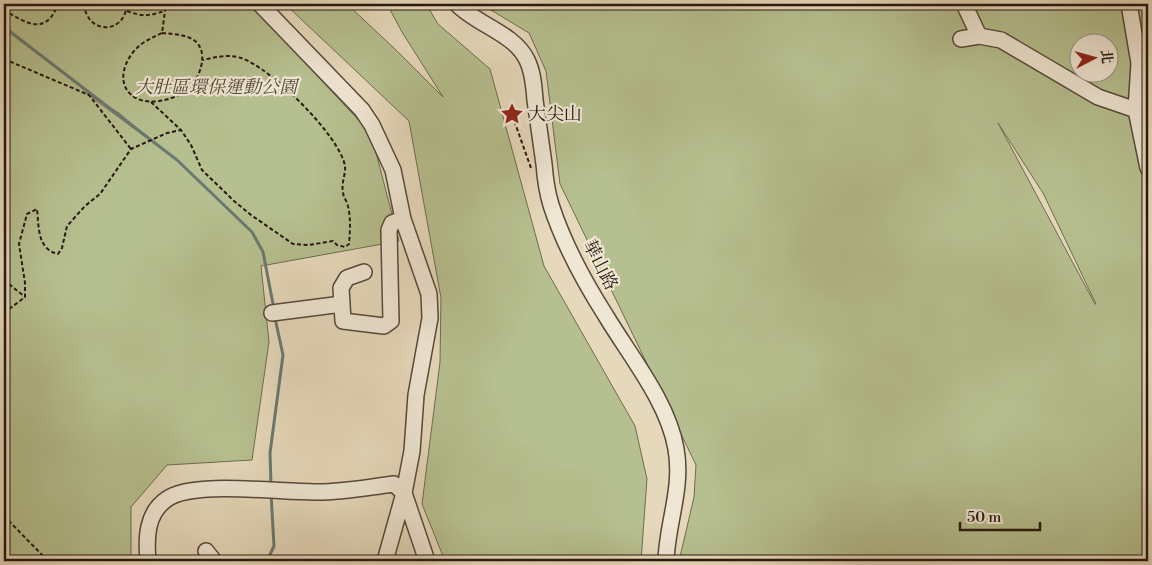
<svg xmlns="http://www.w3.org/2000/svg" width="1152" height="565" viewBox="0 0 1152 565" font-family="'Libre Bodoni','Noto Serif TC',serif">
<style>
.green{fill:#b6bf8f;stroke:#6e6b4f;fill-rule:evenodd}
.lines{fill:none;stroke-linecap:round;stroke-linejoin:round}
.stream{stroke:#6a7971;stroke-width:3}
.minor-casing{stroke:#57483a;stroke-width:18}
.path{stroke:#27170f;stroke-width:2;stroke-dasharray:4 2.5;stroke-linecap:butt}
.minor{stroke:#efe6d3;stroke-width:15}
.labels{text-anchor:middle;dominant-baseline:central;stroke-width:4.5;stroke-linejoin:round;paint-order:stroke}
.park-label{font-size:18px;font-style:italic;fill:#524935;stroke:#efe6d3}
.poi-label{font-size:18px;fill:#27170f;stroke:#efe6d3;text-anchor:start}
.street-label{font-size:18px;fill:#27170f;stroke:#efe6d3}
</style>
<rect width="100%" height="100%" fill="#e6d9bb"/>
<filter id="stains"><feTurbulence type="fractalNoise" baseFrequency=".004" numOctaves="4"/><feColorMatrix values="0 0 0 0 .2 0 0 0 0 .09 0 0 0 0 .02 0 0 0 .5 -.17"/></filter>
<radialGradient id="worn" r=".72"><stop offset=".6" stop-color="#630" stop-opacity="0"/><stop offset="1" stop-color="#630" stop-opacity=".3"/></radialGradient>
<path class="green" d="M4 4H251L362 124 374 145 399 241 261 266 269 342 252 460 167 465 131 507V561H4ZM86 93 119 113 159 147Z
M285 4H347L397 51 443 97 402 32 387 4H426L438 24 490 69 544 266 635 426 647 479 641 561H445L422 504 440 362 441 298 409 121Z
M481 4H1148V561H681L680 557 694 497 696 465 560 184 546 71 529 33ZM1080 42H1110V72H1080ZM998 123 1043 193 1096 304H1095Z"/>
<g class="lines">
<path class="stream" d="M4 27 177 160 252 232 263 252 274 309
M271 485 270 453 283 355 275 318
M267 561 274 546 271 493"/>
<defs>
<path id="minor" d="M260 4 362 110 372 125 393 170 403 219 429 294 430 318 416 395 412 451 404 493 385 561
M457 4C477 25 514 33 527 60 533 72 534 87 535 100 538 122 541 143 544 164 545 177 547 192 551 205 563 242 585 283 606 316 630 356 668 402 676 449 683 489 667 523 666 561
M964 4 979 36
M1129 4 1139 63 1136 110 1148 168
M961 39 979 36 1001 40 1098 97 1136 110
M364 272 347 278 341 288 343 321 384 326 391 321 389 230 392 223 403 219
M272 313 342 304
M206 551 214 561
M148 561C146 539 146 513 167 499 193 480 284 493 318 492 344 492 369 487 394 484L404 493 427 561"/>
</defs>
<use href="#minor" class="minor-casing"/>
<path class="path" d="M84 4C87 35 125 35 127 4
M4 10C27 24 46 36 58 4
M127 11C143 17 149 16 165 11V4
M162 33C172 34 183 34 192 39 209 48 202 74 191 86 180 98 154 106 138 99 114 88 123 60 139 46 146 40 154 37 162 33L165 11
M4 59 89 95 131 149
M151 102 181 130 191 145 202 170 234 201 251 215 293 244 309 245 333 241 337 245 345 247 349 244C350 232 351 219 348 206 347 201 343 197 343 192 341 183 346 174 345 166 340 136 270 67 241 58 228 54 215 57 203 60
M510 109 531 168
M4 280 25 297
M4 313 25 297V283L19 244 27 214 37 209C39 227 37 249 58 254L62 248 67 226 85 206 100 194 131 149 167 133 181 130
M4 516 48 561"/>
<use href="#minor" class="minor"/>
</g>
<defs>
<symbol id="sight-bare" viewBox="-9 -9 18 18"><path d="M0-6L1.8-2.2L6-1.7L2.9 1.2L3.7 5.4L0 3.3L-3.7 5.4L-2.9 1.2L-6-1.7L-1.8-2.2Z" fill="#8f2418" stroke="#efe6d3" stroke-width="2.5" paint-order="stroke"/></symbol>
</defs>
<g fill-rule="evenodd">
<use href="#sight-bare" x="496" y="98" width="32" height="32"/>
</g>
<g class="labels">
<g class="park-label">
<text x="216" y="87">大肚區環保運動公園</text>
</g>
<g class="poi-label">
<text x="528" y="114">大尖山</text>
</g>
<g class="street-label">
<text transform="translate(600 265) rotate(63)">華山路</text>
</g>
</g>
<rect width="1152" height="565" fill="none" stroke="#e6d9bb" stroke-width="20"/>
<rect x="5" y="5" width="1142" height="555" fill="none" stroke="#27170f" stroke-width="2.5"/>
<rect x="10" y="10" width="1132" height="545" fill="none" stroke="#27170f"/>
<g transform="translate(1094 58) rotate(84)"><circle r="24" fill="#efe6d3" stroke="#9f9385"/>
<path d="M0-4L9 19L0 12L-9 19Z" fill="#8f2418"/>
<text y="-8" font-size="14" font-weight="bold" text-anchor="middle" fill="#27170f">北</text>
</g>
<path d="M960 522v8h80v-8" fill="none" stroke="#27170f" stroke-width="2.5"/>
<text x="967" y="522" font-size="15" fill="#27170f" stroke="#efe6d3" stroke-width="4" paint-order="stroke">50 m</text>
<rect width="100%" height="100%" filter="url(#stains)"/>
<rect width="100%" height="100%" fill="url(#worn)"/>
</svg>
